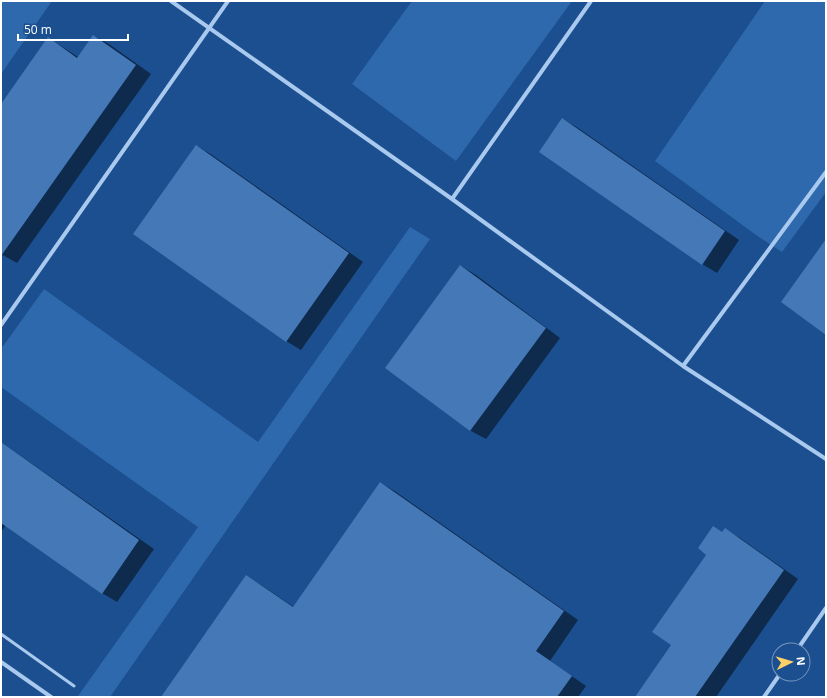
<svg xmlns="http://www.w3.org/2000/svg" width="827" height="698" viewBox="0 0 827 698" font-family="'Open Sans',sans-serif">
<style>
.green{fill:#2e69ad}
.shadow{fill:#0007}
.building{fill:#4478b7}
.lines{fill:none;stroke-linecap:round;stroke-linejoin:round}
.service{stroke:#a9c9ee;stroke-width:3}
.minor{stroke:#a9c9ee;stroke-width:4}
</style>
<rect width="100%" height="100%" fill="#1b4f8f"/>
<path class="green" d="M1 1H52L1 74Z
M412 1H572L456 161 352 84Z
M765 1H826V192L782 252 756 235 655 161Z
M410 227 430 239 110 697H79L78 696 198 527 1 387V349L44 289 258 442Z"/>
<path class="shadow" d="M94 36 109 44 151 74 17 263 1 254V106L49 38 78 57Z
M563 119 578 128 739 240 717 273 702 264Z
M197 146 212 155 363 262 301 350 286 341Z
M461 266 476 275 560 338 486 439 471 431 386 368Z
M1 442 154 549 117 602 102 593 6 525 1 532Z
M381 483 396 492 578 620 550 661 586 686 578 697H162L246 576 261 585 294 607Z
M725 529 740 538 798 579 716 697H636L672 645Z"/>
<path class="building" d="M93 35 136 65 1 256V104L48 37 77 58Z
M562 118 725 231 702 265 539 152Z
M196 145 349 253 286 342 133 234Z
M826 239V335L781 302Z
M460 265 546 328 470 431 385 368Z
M1 442 139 540 102 594 1 523Z
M380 482 564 611 536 651 572 676 557 697H161L246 575 293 607Z
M713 526 722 532 725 528 784 570 695 697H635L671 645 652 632 706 555 698 548Z"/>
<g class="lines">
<path class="service" d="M1 634 74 686"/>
<path class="minor" d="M171 1 452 199 683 366 826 459
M452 199 591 1
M1 325 228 1
M683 366 826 172
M797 650 826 608
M1 662 51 697
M764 697 780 674"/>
</g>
<rect width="827" height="698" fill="none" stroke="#ffffff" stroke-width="4"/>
<g transform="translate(791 662) rotate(85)"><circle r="19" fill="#1b4f8f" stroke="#7695bc"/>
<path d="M0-3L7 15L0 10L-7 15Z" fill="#ffd166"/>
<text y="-6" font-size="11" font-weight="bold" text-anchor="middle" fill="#ffffff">N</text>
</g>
<path d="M18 34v6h110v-6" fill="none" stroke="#ffffff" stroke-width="2"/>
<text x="24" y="34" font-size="12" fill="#ffffff" stroke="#1b4f8f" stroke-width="3" paint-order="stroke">50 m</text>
</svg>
